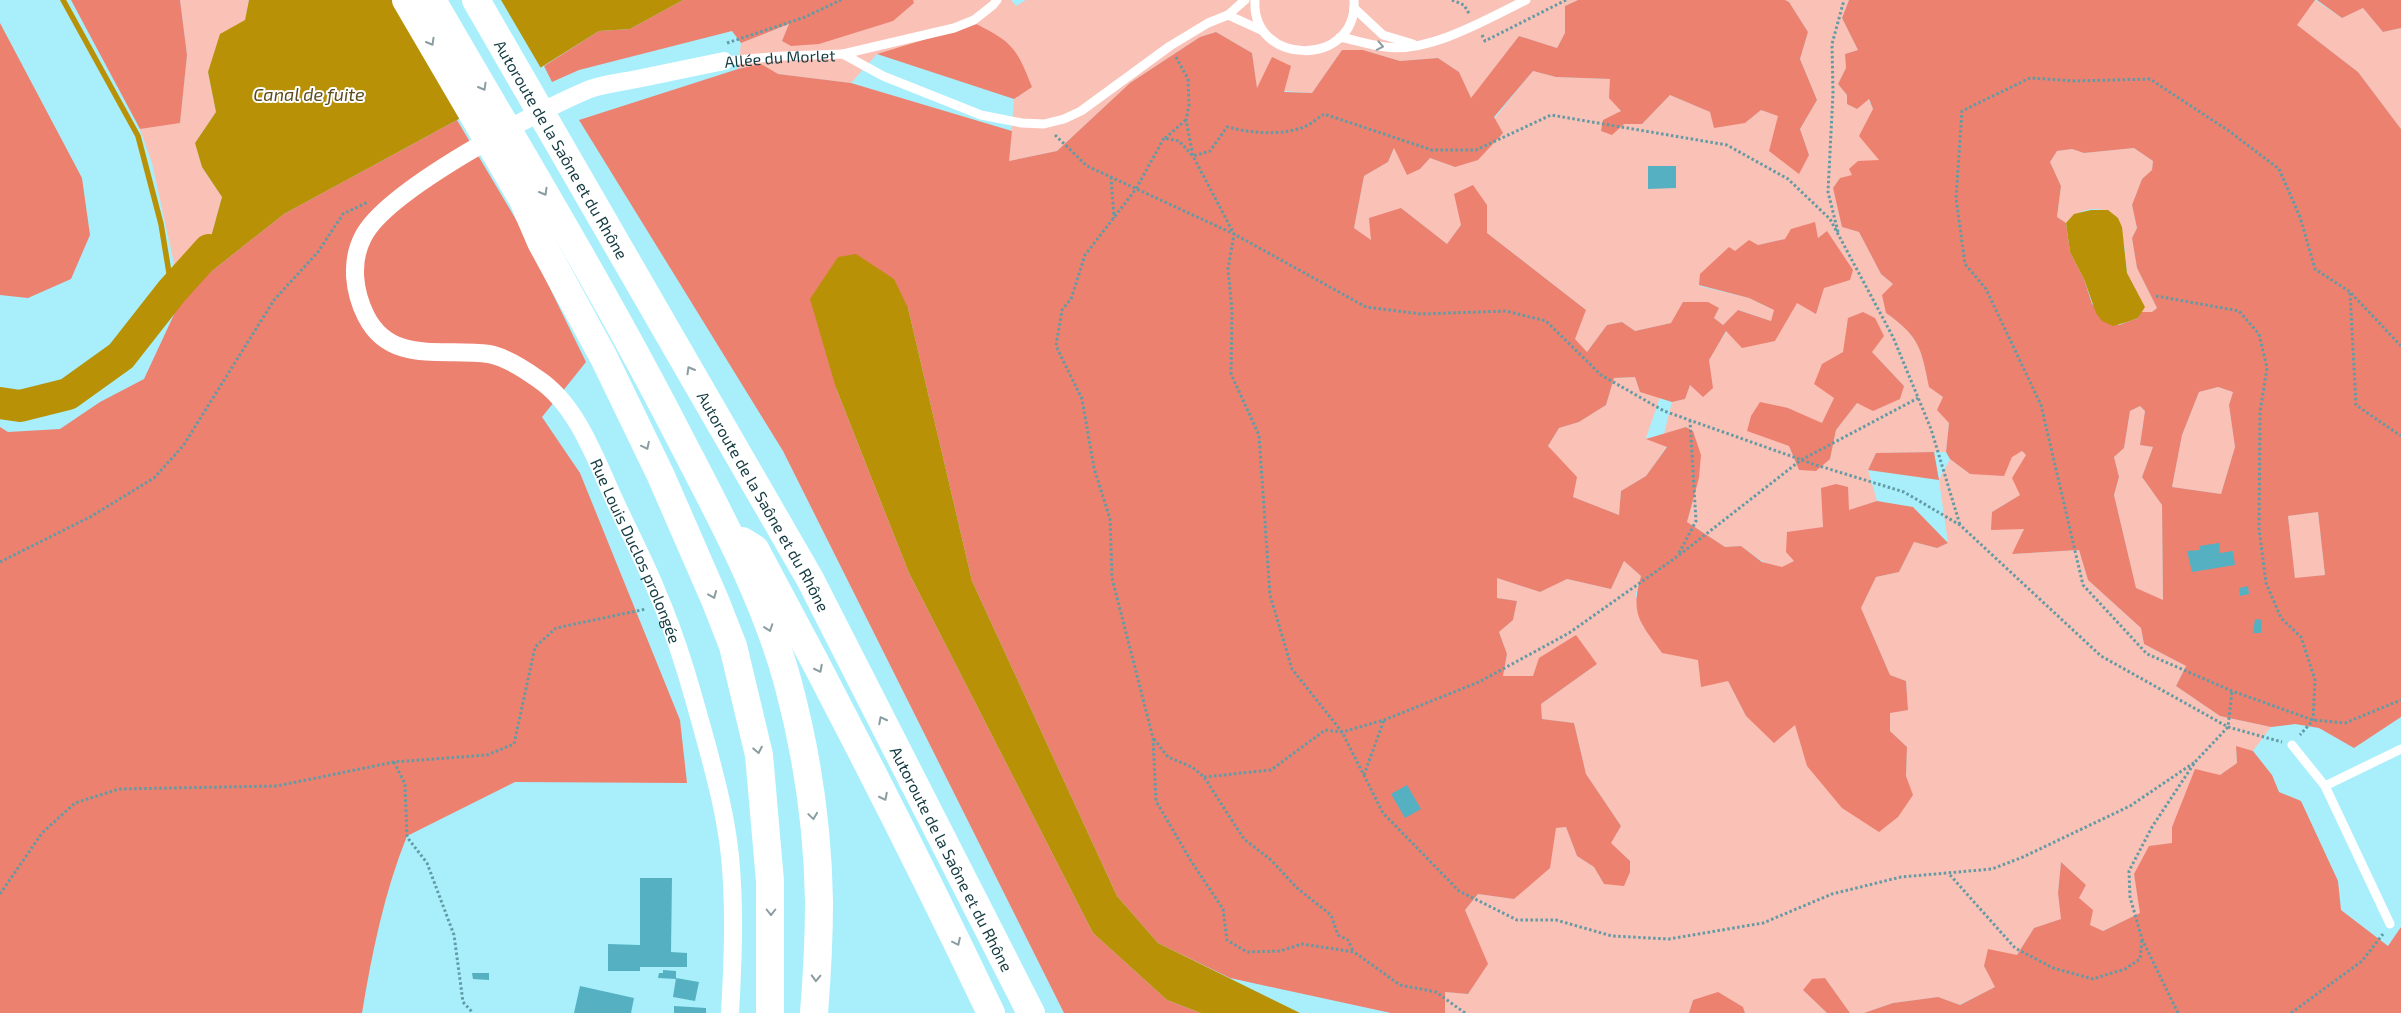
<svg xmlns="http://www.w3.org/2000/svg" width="2401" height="1013" viewBox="0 0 2401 1013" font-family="'Exo 2',sans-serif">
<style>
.green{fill:#fac1b7;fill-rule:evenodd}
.forest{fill:#ed8170;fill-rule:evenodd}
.water{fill:#b89107}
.pier{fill:#a8effb}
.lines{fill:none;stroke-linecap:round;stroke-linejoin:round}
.stream{stroke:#b89107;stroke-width:5.5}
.river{stroke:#b89107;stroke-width:32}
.building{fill:#55b1c1}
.path{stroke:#639ba5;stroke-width:3;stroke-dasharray:2.5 2.5;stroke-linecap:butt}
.lane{stroke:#fff;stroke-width:9}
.street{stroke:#fff;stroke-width:18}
.highway{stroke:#fff;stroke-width:28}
.oneway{stroke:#8a9da0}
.labels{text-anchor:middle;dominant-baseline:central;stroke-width:4;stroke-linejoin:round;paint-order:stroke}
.street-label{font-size:16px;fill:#143b41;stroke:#fff}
.water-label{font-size:18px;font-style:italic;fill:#5b4b1d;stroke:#fff}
</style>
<rect width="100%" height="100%" fill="#a8effb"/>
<path class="green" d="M180 0H249L245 20 208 72 216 112 195 143 202 167 222 197 211 237 177 277 152 163 140 129 180 122 187 55Z
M913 0H1011L1016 6 1026 0H1578L1565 6V33L1557 48 1519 36 1471 99 1459 72 1438 58 1400 61 1363 50H1342L1312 93 1257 89 1252 53 1216 32 1200 37 1130 83 1057 151 1009 161 1014 99 1031 87 877 54 851 83 778 74 761 65 738 69 741 43 790 24 782 42 913 3Z
M1785 0H1849L1842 18 1858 50 1845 54 1846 68 1838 84 1847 95V104L1857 109 1868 99 1873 109 1879 160 1853 176 1840 178 1833 188 1842 227 1859 232 1881 274 1893 284 1886 313C1920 337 1921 348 1929 386L1943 397 1949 423 1946 452 1876 453 1868 470 1877 501 1848 511V487C1838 504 1802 565 1782 567 1767 568 1753 554 1741 546L1725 547 1687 522 1699 478 1693 431 1686 427 1664 434 1672 402 1685 399C1692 375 1713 353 1727 331L1775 341 1828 232 1818 238 1785 239 1758 245 1699 286 1749 298 1774 310 1771 321 1739 310 1723 325 1714 318 1719 308 1671 323 1635 331 1622 322 1607 325 1587 352 1574 340 1586 310 1487 233V205L1461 225 1447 244 1401 208 1372 241 1354 228 1364 176 1388 162 1395 147 1420 169 1430 158 1455 167 1533 71 1556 77 1610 79 1624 124H1642L1670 95 1710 112 1745 123 1761 110 1779 116 1769 151 1809 155 1800 129 1817 100 1800 59 1808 32 1789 2ZM1843 352H1872L1904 386 1857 403 1836 430 1830 459 1799 470 1789 446 1788 408 1822 424 1834 398Z
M2315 0 2342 18 2363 8 2383 32 2401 28V129L2358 72 2296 25Z
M2134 148 2153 161 2152 170 2142 179 2132 205 2137 228 2132 238 2137 268 2157 308 2152 312H2141L2144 307 2127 273 2125 250 2118 218C2101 204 2080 207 2066 223L2057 217 2061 186 2050 162 2057 151 2072 149 2084 153Z
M1635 377 1640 392 1660 397 1646 438 1667 446 1646 476 1621 491 1619 515 1573 497 1548 446 1559 428 1579 422 1606 405 1614 378Z
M2218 387 2233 392 2229 405 2235 447 2221 494 2172 487 2182 435 2199 392Z
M2140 406 2145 411 2140 445 2153 447 2142 477 2162 505 2163 601 2136 589 2114 495 2119 478 2114 457 2124 448 2130 411Z
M2022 451 2026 455 2020 495 1992 512 2024 529 2013 554 2079 550 2088 580 2141 628 2144 644 2186 666 2176 686 2220 716 2271 727 2253 751 2236 747 2237 763 2220 775 2172 827 2173 843 2134 874 2141 913 2102 931 2090 925 2079 898 2086 885 2061 862 2058 893 2062 919 2034 928 2017 955 1984 966 1996 987 1959 1005 1938 997 1893 1003 1864 1013H1850L1825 978 1803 990 1827 1013H1745L1743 1007 1693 1000 1689 1013H1445V992L1468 994 1487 964 1465 910 1478 894 1514 899 1556 828 1566 827 1577 856 1594 867 1604 884 1630 861 1610 843 1621 826 1586 774 1574 723 1542 719 1541 704 1597 664 1533 676H1503L1507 654 1499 632 1513 620 1517 601 1497 598V578L1540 592 1567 579 1611 589 1624 561 1641 576 1635 596 1698 660 1728 681 1746 716 1795 724 1912 795 1906 776 1907 747 1890 731V712L1908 709 1906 681 1890 675 1861 608 1876 577 1899 572 1914 542 1937 548 1948 543 1939 480 1950 459 1970 474Z
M2318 512 2325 575 2295 579 2288 516Z"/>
<path class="forest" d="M71 0H180L187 55 180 123 140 129Z
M683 0H913L914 3 893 21 819 44 791 46 782 41 789 24 741 43 732 31 579 70 552 82 544 66 599 31 630 29Z
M1578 0H1785L1789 2 1808 32 1800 59 1817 100 1800 129 1809 155 1799 174 1769 151 1778 116 1761 110 1745 123 1714 128 1710 112 1670 95 1642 124H1624L1612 135 1601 131 1603 120 1621 111 1609 98 1610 79 1556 77 1533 71 1494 117 1503 133 1478 160 1455 167 1430 158 1420 169 1407 175 1394 148 1388 162 1364 176 1354 228 1371 240 1369 218 1401 208 1447 244 1461 225 1454 194 1473 185 1487 205V233L1586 310 1575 339 1587 352 1607 325 1622 322 1635 331 1671 323 1683 302H1708L1719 308 1714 318 1723 325 1738 310 1771 321 1774 310 1749 298 1699 285 1700 274 1729 247 1735 251 1749 240 1758 245 1785 239 1791 229 1815 222 1818 238 1827 231 1853 270 1850 280 1824 288 1816 314 1797 303 1775 341 1742 348 1726 331 1709 360 1713 388 1703 397 1690 385 1685 399 1672 402 1640 392 1635 377 1614 378 1606 405 1579 422 1559 428 1548 446 1577 477 1573 497 1619 515 1621 491 1646 476 1667 447 1646 439 1686 427 1693 431 1701 455 1699 478 1687 522 1725 547 1741 546 1762 562 1782 567 1794 561 1786 552 1787 532 1823 527 1821 488 1836 484 1848 487 1849 510 1877 501 1913 507 1948 543 1937 548 1914 542 1899 572 1876 577 1861 608 1890 675 1906 681 1908 710 1890 713V731L1907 747 1906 776 1913 795 1898 817 1879 832 1842 808 1807 766 1795 725 1774 743 1746 716 1728 681 1701 687 1698 660 1662 653C1640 622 1630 615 1641 576L1624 561 1611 589 1567 579 1540 592 1497 578V598L1517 601 1513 620 1499 632 1507 654 1503 676H1533L1539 658 1576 635 1597 664 1541 704 1542 719 1574 723 1586 774 1621 826 1611 843 1630 861V872L1624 886 1604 884 1594 867 1577 856 1566 827 1556 828 1550 868 1514 899 1478 894 1465 910 1488 964 1468 994 1445 992V1013H1391L1230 978 1158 943 1117 896 972 581 908 308 836 388 909 573 1093 933 1167 1000 1201 1013H1064L783 451 579 120 738 69 761 64 778 74 851 83 1012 131 1009 161 1057 151 1130 83 1200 37 1216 32 1252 53 1257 88 1272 57 1291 66 1284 92 1312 93 1342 50H1363L1400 61 1438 58 1459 72 1471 98 1519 36 1557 48 1565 33V6Z
M1849 0H2315L2297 25 2358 72 2401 129V717L2354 748 2319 728 2295 724 2271 727 2220 716 2176 686 2186 666 2144 644 2141 628 2088 580 2079 550 2012 554 2024 529 1991 530 1992 512 2020 495 2012 478 2026 455 2022 451 2012 457 2004 476 1970 474 1950 459 1946 452 1949 423 1937 410 1943 397 1929 387C1921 348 1920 337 1886 313L1882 295 1893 284 1881 274 1859 232 1842 227 1833 188 1840 178 1852 175 1849 169 1858 161 1879 160 1859 136 1873 109 1869 99 1857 109 1847 104V95L1838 84 1846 68 1845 54 1858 50 1842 18ZM2134 148 2153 161 2152 170 2142 179 2132 205 2137 228 2132 238 2137 268 2157 308 2152 312H2141L2138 318 2119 325 2092 304 2084 279 2070 252 2066 223 2057 217 2061 186 2050 162 2057 151 2072 149 2084 153ZM2218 387 2233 392 2229 405 2235 447 2221 494 2172 487 2182 435 2199 392ZM2140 406 2145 411 2140 445 2153 447 2142 477 2162 505 2163 600 2136 588 2114 495 2119 477 2114 457 2124 448 2130 411ZM2318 512 2325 575 2295 578 2288 516Z
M2317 0H2401V28L2383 32 2363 8 2342 18Z
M0 23 82 178 90 235 71 279 28 298 0 295Z
M976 24C1013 42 1017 49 1032 87L1014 99 877 54Z
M457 120 518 223 586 362 542 417 580 473 680 720 687 783 515 782 407 836C384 893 372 953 362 1013H0V427L8 432 60 429 100 402 144 379 184 293 284 214Z
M1863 312 1875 318 1884 336 1872 352 1904 386 1900 399 1873 411 1857 403 1836 430 1830 459 1816 471 1799 470 1789 446 1747 431 1751 416 1760 402 1788 408 1822 423 1834 398 1814 384 1822 364 1843 352 1848 318Z
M1934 452 1939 480 1868 470 1876 453Z
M2236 746 2253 751 2272 775 2279 792 2301 801 2338 881 2341 910 2388 946 2401 927V1013H1864L1893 1003 1938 997 1960 1005 1995 987 1984 966 1988 949 2017 955 2034 928 2061 919 2058 893 2061 862 2086 885 2079 898 2093 910 2090 925 2103 931 2140 913 2134 874 2149 846 2172 843V827L2195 769 2220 775 2237 763Z
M1825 978 1850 1013H1827L1803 990 1812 979Z
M1718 992 1743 1007 1745 1013H1689L1693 1000Z"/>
<path class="water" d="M249 0H683L630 29 599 31 457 120 284 214 184 293 177 277 211 237 222 197 202 167 195 143 216 112 208 72 220 34 245 20Z
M2091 210H2108L2118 218 2122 227 2127 273 2145 307 2138 318 2127 322 2113 326 2102 321 2096 313 2084 279 2070 252 2066 223 2074 214Z
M856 254 894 279 908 308 972 581 1117 896 1158 943 1300 1013H1201L1167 1000 1093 933 909 573 836 388 810 299 838 257Z"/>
<path class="pier" d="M392 0H501L542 70 463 120Z"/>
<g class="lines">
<path class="stream" d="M63 0 138 136 161 224 172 291"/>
<path class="river" d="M0 403 20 406 68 394 121 356 172 291 209 250"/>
</g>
<path class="building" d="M1648 166H1676V188L1648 189Z
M2219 543 2220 553 2233 551 2235 565 2192 572 2187 551 2200 550 2199 546Z
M2248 586 2249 594 2240 596 2239 588Z
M2255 619 2262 620 2261 633H2253Z
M1407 785 1421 809 1405 818 1391 794Z
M640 878H672L671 952 687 953V967H640V971H608V944L640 945Z
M663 970 676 971V979L658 978 659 973H663Z
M472 973H489V980L473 979Z
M676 978 699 982 695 1001 673 997Z
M580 986 634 998 631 1013H574Z
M674 1006 706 1008V1013H674Z"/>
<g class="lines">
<path class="path" d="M1452 0 1464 5 1470 15
M1482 35 1485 41 1566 0
M727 43 805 17 841 0
M1176 57 1188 79 1189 106 1186 120 1193 156 1234 234 1228 269 1232 311 1231 374 1259 435 1270 595 1292 669 1342 732 1383 813 1459 891 1517 920H1556L1612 936 1669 939 1763 923 1832 894 1901 877 1992 869 2023 857 2130 806 2195 762
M1055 135 1087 166 1234 234 1366 307 1421 314 1506 311 1546 321 1601 375 1664 411 1816 465 1904 492 1960 525 2101 656 2228 727 2282 742
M1165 138 1186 120
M1111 177 1114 218
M1838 232 1828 192 1833 93 1832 44 1844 0
M2350 293 2356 405 2401 436
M2156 296 2239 311 2259 334 2267 368 2260 412 2259 529 2266 583 2281 618 2301 637 2315 680 2313 720 2300 735
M2401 346 2350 292 2315 269 2300 217 2279 169 2229 131 2150 79 2075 81 2030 78 1962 111 1956 198 1965 264 1986 289 2041 405 2083 585 2147 654 2232 691 2313 720 2345 723 2401 700
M1679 553 1696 521 1690 421
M0 562 90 517 154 478 183 446 274 300 318 252 343 214 368 202
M1154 739 1168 757 1192 767 1204 777 1244 839 1271 860 1297 888 1331 915 1338 935 1348 940 1353 951
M394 762 405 784 407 837 427 863 454 935 463 1002 473 1013
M1364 775 1384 720
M1204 777 1271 770 1325 730 1342 732 1384 720 1479 682 1569 633 1678 556 1801 460 1918 398
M1950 875 2015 948 2053 968 2093 979 2125 969 2140 959 2142 939
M0 894 42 833 75 803 119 789 277 786 394 762 487 755 514 744 535 647 556 628 646 609
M1465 1013 1436 992 1400 985 1354 952 1302 944 1280 951 1247 952 1227 940 1223 909 1191 861 1156 801 1153 738 1112 578 1110 519 1094 468 1082 399 1056 346 1062 310 1071 299 1085 255 1136 189 1164 138 1179 141 1193 156 1210 151 1227 127C1251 133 1280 136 1304 127 1311 124 1318 118 1324 114L1432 150H1476L1551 115 1727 145 1788 179 1830 219 1893 337 1931 429 1960 525
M2178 1013 2142 939 2130 897 2129 871 2152 827 2195 762 2228 727 2232 691
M2291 1013 2362 961 2383 934"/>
<g class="lane">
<path d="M1255 0C1251 67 1358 68 1354 0"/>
<path d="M1354 8 1383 35 1413 44"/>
<path d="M1228 15 1263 31"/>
<path d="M1340 37C1355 40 1370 45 1386 47 1430 53 1487 19 1526 0"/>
<path d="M843 54 954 28 974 20 993 5 997 0"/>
<path id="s1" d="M724 61 783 56 843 54 883 76 981 115 1022 123 1044 124 1064 119 1081 111 1170 46 1208 23 1228 15 1245 0"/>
<path d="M2292 745 2325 786"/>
<path d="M2390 924 2325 786 2401 749"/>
</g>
<path class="street" id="s2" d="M724 61C695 67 666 73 637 79 622 82 605 84 590 89 539 110 386 190 363 237 350 262 354 292 366 316 391 366 445 347 489 354 506 357 524 369 538 379 577 405 595 458 614 499 628 530 644 560 657 592 678 640 692 691 706 742 716 779 726 817 730 856 735 908 733 960 730 1013"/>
<g class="highway">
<path d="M406 0 523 200 541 242 604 358 661 476 715 600 733 646 759 755 770 881V1013"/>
<path d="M432 0C517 147 606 293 683 444 723 521 765 599 788 683 807 754 818 829 819 902 819 939 817 976 814 1013"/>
<path id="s3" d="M476 0 810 579 1031 1013"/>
<path d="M742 541 755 549C837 701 916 856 991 1013"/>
</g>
</g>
<defs><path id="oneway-chevron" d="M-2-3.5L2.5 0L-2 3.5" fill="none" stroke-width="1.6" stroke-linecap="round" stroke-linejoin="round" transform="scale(1.25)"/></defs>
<g class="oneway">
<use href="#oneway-chevron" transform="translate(431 42) rotate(60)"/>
<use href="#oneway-chevron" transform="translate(1380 46) rotate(11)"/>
<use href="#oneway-chevron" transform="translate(483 87) rotate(60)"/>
<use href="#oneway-chevron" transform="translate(544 192) rotate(60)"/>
<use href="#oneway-chevron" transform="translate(690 370) rotate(-120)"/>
<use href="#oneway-chevron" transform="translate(646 446) rotate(64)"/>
<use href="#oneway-chevron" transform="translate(713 595) rotate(67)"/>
<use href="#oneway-chevron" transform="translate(769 628) rotate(71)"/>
<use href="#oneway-chevron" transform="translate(819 669) rotate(63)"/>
<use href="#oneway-chevron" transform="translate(882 720) rotate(-117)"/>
<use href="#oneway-chevron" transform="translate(758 750) rotate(79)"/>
<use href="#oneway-chevron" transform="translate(884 797) rotate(63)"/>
<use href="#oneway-chevron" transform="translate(813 816) rotate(82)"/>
<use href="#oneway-chevron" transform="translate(771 912) rotate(90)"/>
<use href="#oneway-chevron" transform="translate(957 942) rotate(64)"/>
<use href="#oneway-chevron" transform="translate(816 978) rotate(92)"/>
</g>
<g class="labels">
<g class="street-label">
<text stroke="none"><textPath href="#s1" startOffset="56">Allée du Morlet</textPath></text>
<text stroke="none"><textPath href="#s3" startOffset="172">Autoroute de la Saône et du Rhône</textPath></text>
<text stroke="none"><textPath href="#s3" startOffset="578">Autoroute de la Saône et du Rhône</textPath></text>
<text stroke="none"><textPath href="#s2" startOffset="885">Rue Louis Duclos prolongée</textPath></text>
<text stroke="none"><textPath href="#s3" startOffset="982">Autoroute de la Saône et du Rhône</textPath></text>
</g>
<g class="water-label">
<text x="309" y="94">Canal de fuite</text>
</g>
</g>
</svg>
